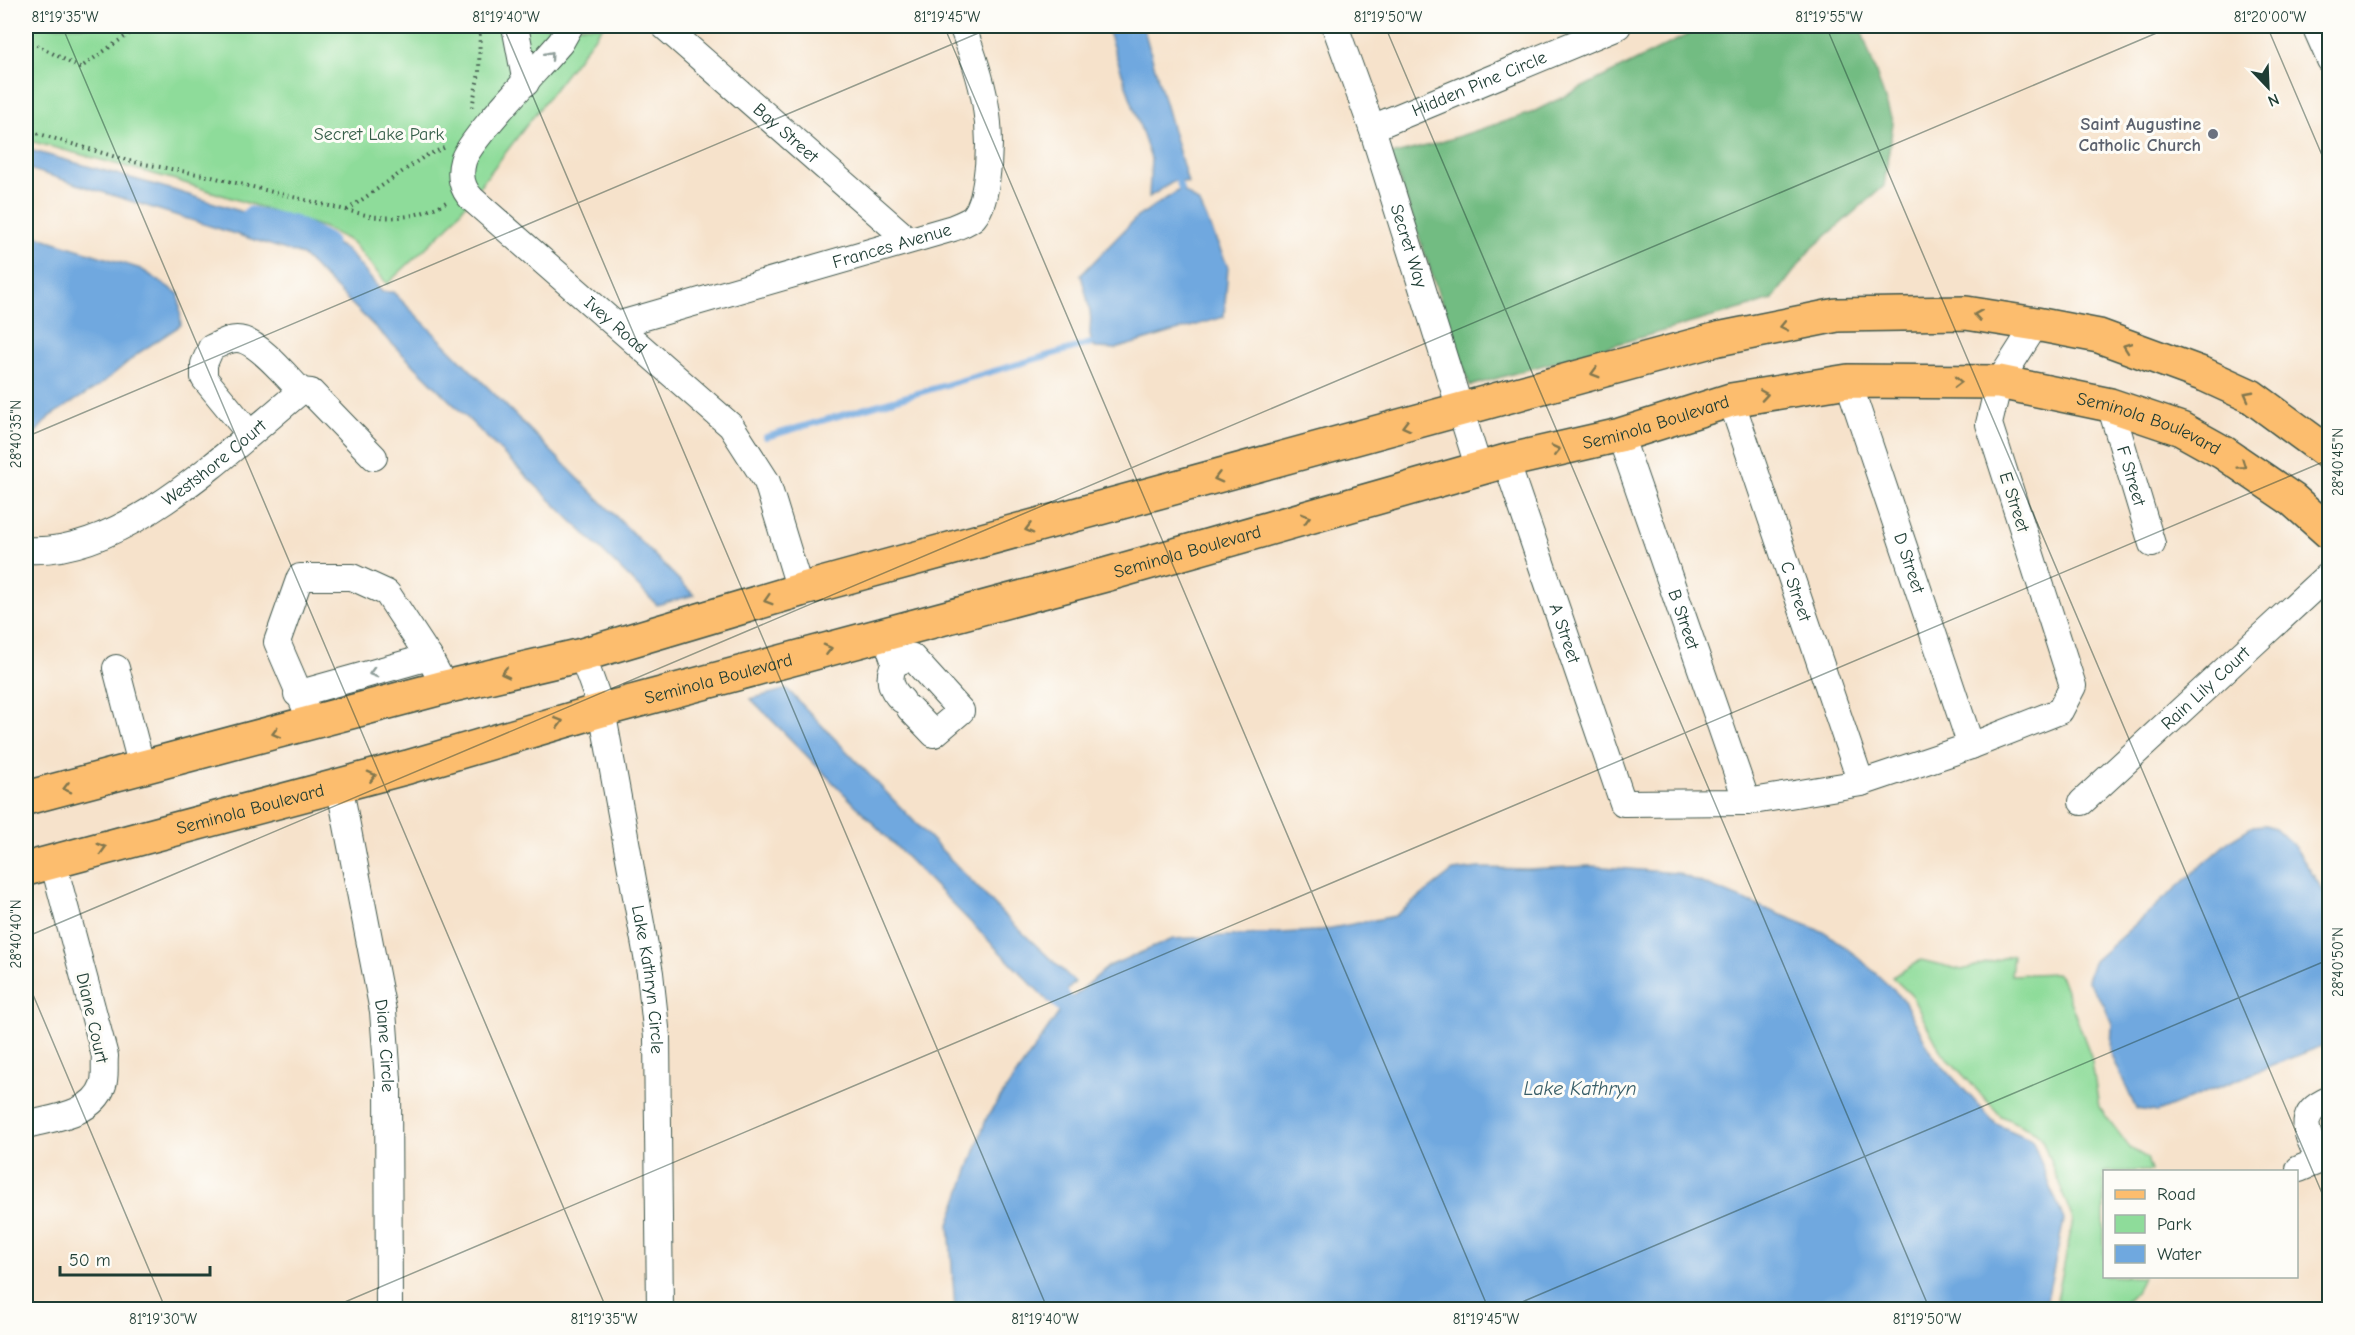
<svg xmlns="http://www.w3.org/2000/svg" width="2355" height="1335" viewBox="0 0 2355 1335" font-family="'Comic Neue',sans-serif">
<style>
.green{fill:#8edc9a;stroke:#568c67;stroke-width:1.5}
.forest{fill:#72bc82;stroke:#487c5b;stroke-width:1.5}
.water{fill:#6fa8df;stroke:#47728a;stroke-width:1.5}
.lines{fill:none;stroke-linecap:round;stroke-linejoin:round}
.stream{stroke:#6fa8df;stroke-width:6}
.canal{stroke:#6fa8df;stroke-width:21}
.minor-casing{stroke:#3f564b;stroke-width:28}
.major-casing{stroke:#3f564b;stroke-width:36}
.path{stroke:#3f564b;stroke-width:4;stroke-dasharray:1.5 4.5;stroke-linecap:butt}
.minor{stroke:#fff;stroke-width:26}
.major{stroke:#fcbd6e;stroke-width:33}
.oneway{stroke:#8f9e9a}
.oneway2{stroke:#82774e}
.ticks{fill:none;stroke:#1f3d34;stroke-width:1.5;stroke-opacity:0.45}
.worship-dot{fill:#6b7280;stroke:#fdfcf7;stroke-width:2}
.labels{text-anchor:middle;dominant-baseline:central;stroke-width:6;stroke-linejoin:round;paint-order:stroke}
.street-label{font-size:18px;fill:#1f3d34;stroke:#fdfcf7}
.worship-label{font-size:18px;font-weight:bold;fill:#5b616d;stroke:#fdfcf7;text-anchor:end}
.park-label{font-size:18px;fill:#355d48;stroke:#fdfcf7}
.water-label{font-size:20px;font-style:italic;fill:#375d67;stroke:#fdfcf7}
.neatline{fill:none;stroke:#1f3d34;stroke-width:2}
.ticks-label{font-size:15px;text-anchor:middle;fill:#1f3d34}
</style>
<rect width="100%" height="100%" fill="#fdfcf7"/>
<filter id="ink" filterUnits="userSpaceOnUse"><feTurbulence type="fractalNoise" baseFrequency=".0167" numOctaves="2"/><feDisplacementMap in="SourceGraphic" scale="12" xChannelSelector="R" yChannelSelector="G"/><feConvolveMatrix kernelMatrix="1 2 1 2 8 2 1 2 1" color-interpolation-filters="sRGB"/></filter>
<filter id="wash" filterUnits="userSpaceOnUse"><feTurbulence type="fractalNoise" baseFrequency=".008" numOctaves="4" result="noise"/><feDisplacementMap in="SourceGraphic" scale="24" xChannelSelector="R" yChannelSelector="G"/><feGaussianBlur stdDeviation="1.35" result="paint"/><feColorMatrix in="noise" values="0 0 0 0 0 0 0 0 0 0 0 0 0 0 0 0 0 1.4 0 .05"/><feComposite in="paint" operator="in"/></filter>
<g filter="url(#wash)">
<rect width="100%" height="100%" fill="#f6e2cb"/>
<path class="green" d="M26 26H603L449 226 387 284 352 242 325 228 172 179 26 140Z
M2013 955 2011 975 2056 973 2062 980 2091 1056 2099 1107 2130 1148 2147 1158 2151 1171 2104 1172V1276L2143 1277C2141 1282 2138 1289 2134 1293 2116 1315 2079 1314 2057 1300L2073 1220 2041 1137 2035 1132 2001 1116 1940 1050 1911 995 1892 977 1921 960 1962 970Z"/>
<path class="forest" d="M1705 26H1860L1893 123 1884 186 1810 250 1772 300 1470 386 1391 155 1438 143 1531 113Z"/>
<path class="water" d="M1106 26H1143L1188 183 1176 180 1149 197 1151 159Z
M26 149 170 189 322 237 347 250 382 292H393L694 595 657 605 302 255 26 168Z
M1181 189 1200 204 1228 267 1224 317 1115 349 1096 348C1085 335 1093 326 1090 312 1088 300 1084 287 1081 275L1137 217Z
M26 233 141 269 179 294 181 325 140 352 99 386 50 416 26 444Z
M787 689 1005 916 1075 982 1053 1006 751 699Z
M2265 825 2275 828 2295 847 2329 900V1043L2157 1112 2136 1109 2111 1053 2112 1024 2104 1005 2087 980 2093 962 2230 840 2253 826Z
M1591 866 1677 873 1826 933 1858 957 1903 999 1933 1056 1996 1124 2032 1140 2064 1220 2045 1309H955L949 1224 987 1117 1065 1004 1109 966 1173 939 1316 931 1395 916 1453 871 1479 868 1527 869Z"/>
<g class="lines">
<path class="stream" d="M1176 174 1181 189
M766 437 1091 343"/>
<path class="canal" d="M251 217 293 226 326 243
M1040 976 1065 1004"/>
</g>
</g>
<g filter="url(#ink)">
<g class="lines">
<defs>
<g id="minor">
<path d="M515 26 526 83"/>
<path id="s1" d="M570 26 561 42C542 65 469 139 463 161 459 175 462 189 472 199L731 426 767 482 800 590"/>
<path id="s2" d="M664 26 907 239"/>
<path id="s3" d="M1335 26 1372 128 1479 469"/>
<path d="M2315 26 2330 60"/>
<path id="s4" d="M1372 128 1618 26"/>
<path id="s5" d="M617 325 953 228C960 225 969 222 974 217 982 207 984 195 986 183 995 124 983 80 962 26"/>
<path id="s6" d="M1848 381 1971 746"/>
<path id="s7" d="M1731 400 1861 783"/>
<path id="s8" d="M2110 405 2152 544"/>
<path d="M249 433 204 378V364L211 348C220 344 232 336 243 340 262 346 287 377 301 391"/>
<path id="s9" d="M1620 435 1747 802"/>
<path id="s10" d="M1506 461 1623 803 1747 802 1861 783 1971 746 2060 711 2073 686 1989 424 1999 382 2036 324"/>
<path id="s11" d="M26 550C124 557 229 450 301 391L311 392 374 457"/>
<path d="M885 635 895 663 912 657 961 711 934 734 910 709"/>
<path id="s12" d="M582 655 602 710 650 973 657 1037 660 1310"/>
<path d="M895 663C887 677 890 689 902 700"/>
<path d="M116 668 142 768"/>
<path d="M297 694 429 657"/>
<path d="M312 723 277 642 300 577H352L387 593 429 657 445 687"/>
<path id="s13" d="M339 784 383 1011 388 1080 389 1310"/>
<path id="s14" d="M2082 802 2330 573"/>
<path d="M26 1125C52 1118 93 1115 103 1085 106 1077 104 1065 105 1056L53 862"/>
<path d="M2319 1160C2307 1133 2294 1114 2330 1099"/>
<path d="M2299 1169 2330 1156"/>
</g>
<g id="major">
<path d="M26 798 445 687 582 655 800 590 1718 339 1837 315 1966 313 2036 324 2099 336 2205 375 2251 396 2330 454"/>
<path id="s15" d="M26 869 408 767 602 710 1105 575 1506 461 1620 435 1731 400 1848 381 1999 382 2110 405 2181 429 2224 453 2293 500 2330 533"/>
</g>
</defs>
<use href="#minor" class="minor-casing"/>
<use href="#major" class="major-casing"/>
<path class="path" d="M26 39 80 68 130 33
M472 107 479 73 480 26
M26 130 129 161 208 176 370 216C399 220 422 216 448 201
M347 210 425 156 444 148"/>
<use href="#minor" class="minor"/>
<use href="#major" class="major"/>
</g>
<defs><path id="oneway-chevron" d="M-2-3.5L2.5 0L-2 3.5" fill="none" stroke-width="1.6" stroke-linecap="round" stroke-linejoin="round" transform="scale(1.5)"/></defs>
<g class="oneway">
<use href="#oneway-chevron" transform="translate(550 55) rotate(-49)"/>
<use href="#oneway-chevron" transform="translate(373 673) rotate(164)"/>
</g>
<g class="oneway2">
<use href="#oneway-chevron" transform="translate(1978 315) rotate(-171)"/>
<use href="#oneway-chevron" transform="translate(1784 326) rotate(168)"/>
<use href="#oneway-chevron" transform="translate(2127 347) rotate(-160)"/>
<use href="#oneway-chevron" transform="translate(1595 373) rotate(164)"/>
<use href="#oneway-chevron" transform="translate(1958 382) rotate(1)"/>
<use href="#oneway-chevron" transform="translate(1764 395) rotate(-9)"/>
<use href="#oneway-chevron" transform="translate(2248 395) rotate(-152)"/>
<use href="#oneway-chevron" transform="translate(1406 426) rotate(165)"/>
<use href="#oneway-chevron" transform="translate(1556 450) rotate(-13)"/>
<use href="#oneway-chevron" transform="translate(2242 465) rotate(34)"/>
<use href="#oneway-chevron" transform="translate(1218 478) rotate(165)"/>
<use href="#oneway-chevron" transform="translate(1306 518) rotate(-16)"/>
<use href="#oneway-chevron" transform="translate(1029 529) rotate(165)"/>
<use href="#oneway-chevron" transform="translate(768 600) rotate(163)"/>
<use href="#oneway-chevron" transform="translate(828 649) rotate(-14)"/>
<use href="#oneway-chevron" transform="translate(505 673) rotate(167)"/>
<use href="#oneway-chevron" transform="translate(559 722) rotate(-16)"/>
<use href="#oneway-chevron" transform="translate(276 733) rotate(165)"/>
<use href="#oneway-chevron" transform="translate(372 776) rotate(-14)"/>
<use href="#oneway-chevron" transform="translate(67 788) rotate(166)"/>
<use href="#oneway-chevron" transform="translate(102 848) rotate(-16)"/>
</g>
</g>
<path class="ticks" d="M62 26 607 1310M503 26 1048 1310M944 26 1489 1310M1385 26 1930 1310M1826 26 2330 1212M2267 26 2330 174M26 437 995 26M26 937 2173 26M26 978 166 1310M326 1310 2330 459M1503 1310 2330 959"/>
<circle class="worship-dot" cx="2213" cy="134" r="6"/>
<g class="labels">
<g class="street-label">
<text stroke="none"><textPath href="#s4" startOffset="116">Hidden Pine Circle</textPath></text>
<text stroke="none"><textPath href="#s2" startOffset="162">Bay Street</textPath></text>
<text stroke="none"><textPath href="#s5" startOffset="286">Frances Avenue</textPath></text>
<text stroke="none"><textPath href="#s3" startOffset="232">Secret Way</textPath></text>
<text stroke="none"><textPath href="#s1" startOffset="405">Ivey Road</textPath></text>
<text stroke="none"><textPath href="#s15" startOffset="1690">Seminola Boulevard</textPath></text>
<text stroke="none"><textPath href="#s15" startOffset="2194">Seminola Boulevard</textPath></text>
<text stroke="none"><textPath href="#s11" startOffset="212">Westshore Court</textPath></text>
<text stroke="none"><textPath href="#s8" startOffset="74">F Street</textPath></text>
<text transform="translate(2014 502) rotate(72)">E Street</text>
<text stroke="none"><textPath href="#s15" startOffset="1204">Seminola Boulevard</textPath></text>
<text stroke="none"><textPath href="#s6" startOffset="192">D Street</textPath></text>
<text stroke="none"><textPath href="#s7" startOffset="202">C Street</textPath></text>
<text stroke="none"><textPath href="#s9" startOffset="195">B Street</textPath></text>
<text stroke="none"><textPath href="#s10" startOffset="182">A Street</textPath></text>
<text stroke="none"><textPath href="#s15" startOffset="718">Seminola Boulevard</textPath></text>
<text stroke="none"><textPath href="#s14" startOffset="168">Rain Lily Court</textPath></text>
<text stroke="none"><textPath href="#s15" startOffset="232">Seminola Boulevard</textPath></text>
<text stroke="none"><textPath href="#s12" startOffset="332">Lake Kathryn Circle</textPath></text>
<text transform="translate(92 1018) rotate(77)">Diane Court</text>
<text stroke="none"><textPath href="#s13" startOffset="266">Diane Circle</textPath></text>
</g>
<g class="worship-label">
<text x="2201" y="124">Saint Augustine<tspan x="2201" dy="21">Catholic Church</tspan></text>
</g>
<g class="park-label">
<text x="379" y="134">Secret Lake Park</text>
</g>
<g class="water-label">
<text x="1580" y="1088">Lake Kathryn</text>
</g>
</g>
<rect width="2355" height="1335" fill="none" stroke="#fdfcf7" stroke-width="66"/>
<rect x="2103" y="1170" width="195" height="108" fill="#fdfcf7" stroke="#a4b0a9" stroke-width="1.5"/>
<rect x="2115" y="1190" width="30" height="9" fill="#fcbd6e" stroke="#a4b0a9" stroke-width="1.5"/>
<text x="2157" y="1200" font-size="18" fill="#1f3d34">Road</text>
<rect x="2115" y="1215" width="30" height="18" fill="#8edc9a" stroke="#a4b0a9" stroke-width="1.5"/>
<text x="2157" y="1230" font-size="18" fill="#1f3d34">Park</text>
<rect x="2115" y="1245" width="30" height="18" fill="#6fa8df" stroke="#a4b0a9" stroke-width="1.5"/>
<text x="2157" y="1260" font-size="18" fill="#1f3d34">Water</text>
<g transform="translate(2268 87) rotate(157)" stroke="#fdfcf7" stroke-width="4.5" paint-order="stroke">
<path d="M0-4.5L10 22L0 15L-10 22Z" fill="#1f3d34"/>
<text y="-9" font-size="16" font-weight="bold" text-anchor="middle" fill="#1f3d34">N</text>
</g>
<path d="M60 1266v9h150v-9" fill="none" stroke="#1f3d34" stroke-width="3"/>
<text x="69" y="1266" font-size="18" fill="#1f3d34" stroke="#fdfcf7" stroke-width="4.5" paint-order="stroke">50 m</text>
<rect x="33" y="33" width="2289" height="1269" class="neatline"/>
<g class="ticks-label">
<text x="65" y="22">81°19'35"W</text>
<text x="506" y="22">81°19'40"W</text>
<text x="947" y="22">81°19'45"W</text>
<text x="1388" y="22">81°19'50"W</text>
<text x="1829" y="22">81°19'55"W</text>
<text x="2270" y="22">81°20'00"W</text>
<text transform="translate(16 434) rotate(-90)" y="5">28°40'35"N</text>
<text transform="translate(2338 462) rotate(-90)" y="5">28°40'45"N</text>
<text transform="translate(16 934) rotate(-90)" y="5">28°40'40"N</text>
<text transform="translate(2338 962) rotate(-90)" y="5">28°40'50"N</text>
<text x="163" y="1324">81°19'30"W</text>
<text x="604" y="1324">81°19'35"W</text>
<text x="1045" y="1324">81°19'40"W</text>
<text x="1486" y="1324">81°19'45"W</text>
<text x="1927" y="1324">81°19'50"W</text>
</g>
</svg>
